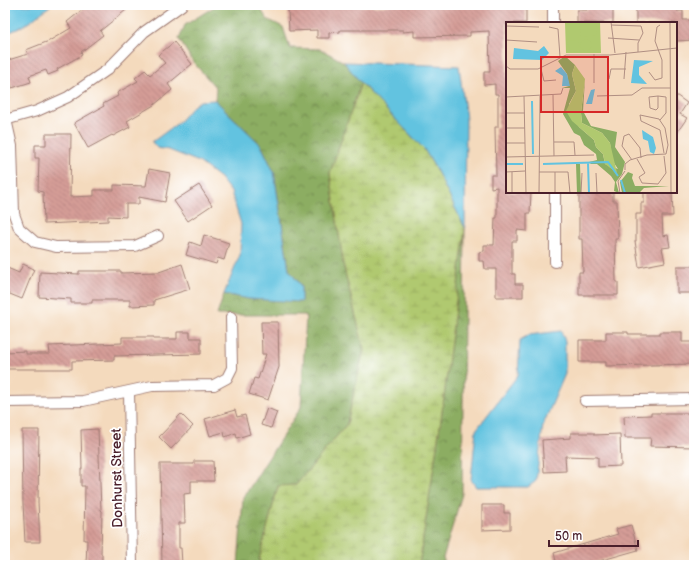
<svg xmlns="http://www.w3.org/2000/svg" width="699" height="570" viewBox="0 0 699 570" font-family="'Balsamiq Sans',sans-serif">
<style>
.forest{fill:url(#forest-crowns);stroke:#6b6646}
.wetland{fill:url(#wetland-marsh);stroke:#7d744d}
.water{fill:#62c3e0;stroke:#567186}
.building{fill:url(#building-back-hatch)}
.lines{fill:none;stroke-linecap:round;stroke-linejoin:round}
.minor-casing{stroke:#9f7c74;stroke-width:12}
.minor{stroke:#fff;stroke-width:10}
.labels{text-anchor:middle;dominant-baseline:central;stroke-width:3.5;stroke-linejoin:round;paint-order:stroke}
.street-label{font-size:14px;fill:#4a1f2b;stroke:#fff}
.inset-river{fill:none;stroke:#62c3e0;stroke-width:2}
.inset-road{fill:none;stroke:#b08f83;stroke-width:1}
.view{fill:#d62828;fill-opacity:0.15;stroke:#d62828;stroke-width:2}
.inset-edge{fill:none;stroke:#4a1f2b;stroke-width:2}
</style>
<defs>
<pattern id="forest-crowns" width="20" height="18" patternUnits="userSpaceOnUse"><rect width="20" height="18" fill="#8cad62"/><path d="M2 6a3 3 0 1 1 6 0M12 15a3 3 0 1 1 6 0" fill="none" stroke="#748c51"/></pattern>
<pattern id="wetland-marsh" width="20" height="14" patternUnits="userSpaceOnUse"><rect width="20" height="14" fill="#b0c96f"/><path d="M1 5h8M5 5V1M11 12h8M15 12V8" fill="none" stroke="#99ac60"/></pattern>
<pattern id="building-back-hatch" width="6" height="6" patternUnits="userSpaceOnUse"><rect width="6" height="6" fill="#d59d97"/><path d="M-1 5l2 2M0 0l6 6M5-1l2 2" fill="none" stroke="#af7f7b"/></pattern>
</defs>
<rect width="100%" height="100%" fill="#fff"/>
<filter id="ink" filterUnits="userSpaceOnUse"><feTurbulence type="fractalNoise" baseFrequency=".025" numOctaves="2"/><feDisplacementMap in="SourceGraphic" scale="8" xChannelSelector="R" yChannelSelector="G"/><feConvolveMatrix kernelMatrix="1 2 1 2 8 2 1 2 1" color-interpolation-filters="sRGB"/></filter>
<filter id="wash" filterUnits="userSpaceOnUse"><feTurbulence type="fractalNoise" baseFrequency=".012" numOctaves="4" result="noise"/><feDisplacementMap in="SourceGraphic" scale="16" xChannelSelector="R" yChannelSelector="G"/><feGaussianBlur stdDeviation="0.9" result="paint"/><feColorMatrix in="noise" values="0 0 0 0 0 0 0 0 0 0 0 0 0 0 0 0 0 1.4 0 .05"/><feComposite in="paint" operator="in"/></filter>
<g filter="url(#wash)">
<rect width="100%" height="100%" fill="#f4dabd"/>
<path class="forest" d="M217 5H258L267 19 283 27 290 48 320 49 344 62 361 83 330 173 344 268 364 349 347 424 296 485 278 486 259 560 262 565H238L243 498 301 407 306 315H217L224 294 249 299 301 301V286L289 270 274 172 261 145 215 100 216 88 193 62 179 39 185 25Z
M465 228 462 494 443 558 446 565H419L443 405Z"/>
<path class="wetland" d="M361 83 424 149 437 171 465 228 443 405 419 565H262L259 560 278 486 296 485 347 424 364 349 344 268 330 173Z"/>
<path class="water" d="M5 5H51C37 16 22 30 5 33Z
M344 62 459 66 466 119 465 228 437 171 424 149 361 83Z
M215 100 261 145 274 172 289 270 301 286V302L249 299 224 294 240 255 241 224 231 192 220 178 199 162 169 150 157 148 152 142 178 123 192 107 200 101Z
M561 331 565 341V374L543 425 536 481 528 487H476L471 480 476 430 518 375 520 340 529 335Z"/>
<g id="blocks">
<path class="building" d="M88 5H122L126 10 100 31 103 35 81 52 82 55 57 69 58 71 48 75 46 70 29 76 31 82 12 88 5 66V61L28 54 26 50 49 41 71 28 67 22Z
M297 5H357V6H385V5H526V23H507V192H531L530 213H527V231L517 230V241H512V274H515V284H523V297H496V269H485L484 261H479V252L484 251V245H494L495 218H497V187L491 188V175H496L495 127H498V94H495V84L484 85V72H490L489 31 470 32V36L414 37V31L403 32V30H340V32L329 33V38H317V30L289 31 288 9H298Z
M587 5H613V23H577V10H587Z
M661 6H677V11H683V20H694V40L676 41V23H636V7Z
M174 42 192 64 168 84 172 90 154 105 127 121 130 127 113 136 112 135 88 148 74 123 104 106 103 104 118 96 117 93 138 81 135 78 145 70 150 75 165 63 158 55Z
M676 95 687 103 680 114 687 118 676 134Z
M46 134H71L70 197 94 196V190H114V185L146 186 149 169 170 173 165 202 139 197V204H126V217L108 216V221L44 224 43 192 38 191 39 158H35V145H46Z
M199 185 212 205 188 221 174 201Z
M579 192H613V201H617L618 239H615L616 282H618V295H579V272H583L582 239H579Z
M644 192H672L673 216H662L663 236 668 235 670 247 662 248 665 262 639 267 635 241H636V214H641V203H644Z
M204 235 229 243 224 260 218 258 216 264 186 255 190 242 201 246Z
M23 264 34 269 22 299 5 292V267L19 273Z
M182 264 190 289 154 300V305L130 306V300H92V303H71V299L39 297 40 272 79 274V271H121V273L159 272Z
M677 266H694V293H677Z
M261 322H278L279 367 268 400 249 394 254 378 258 379 266 354H262Z
M177 332H190V338H201V354L114 356V360L72 361V369H5V352L26 351V354H50L49 346 122 343V337H154V339H177Z
M606 332H628V334H660V332H682V342H694V364L606 366V362H579V340H606Z
M267 408 277 412 271 428 261 425Z
M235 410 237 417 245 415 250 434 237 438 236 433 225 437 224 432 210 436 205 419Z
M651 413H694V447L650 446 651 438H625L624 416 651 415Z
M181 414 193 426 171 449 159 437Z
M98 429 101 510 102 511 101 554H102V565H86L87 540H84L85 486H81V469H82L81 430Z
M22 430H39L38 502 40 542H25L23 503Z
M571 433H594V435L620 434 621 466 598 467V457L565 456 566 471 544 472 542 440 571 438Z
M194 461H213L214 481H191V493L184 494 185 523H179V548H181L182 564H179V565H162L160 464H194Z
M482 505H504V513H510V529L482 530Z
M631 525 638 550 585 565 584 562 573 565H557L554 553 618 534 616 529Z"/>
</g>
</g>
<g filter="url(#ink)">
<use href="#blocks" fill-opacity="0" stroke="#9f7c74" stroke-width="1"/>
<g class="lines">
<defs>
<path id="minor" d="M553 5V23
M6 119 12 146 14 214 19 228 35 242 56 247 135 246 158 236
M5 120 37 111 68 97 107 70 144 32 182 5
M555 192V262
M129 391 132 565
M585 401 694 399
M5 402 83 401 152 386 214 385 227 378 232 368 231 317"/>
</defs>
<use href="#minor" class="minor-casing"/>
<use href="#minor" class="minor"/>
</g>
</g>
<g class="labels">
<g class="street-label">
<text transform="translate(117 478) rotate(-91)">Donhurst Street</text>
</g>
</g>
<g transform="translate(506 22)">
<rect width="171" height="171" fill="#f4dabd"/>
<path d="M59 34 69 43 66 52 70 69 63 82 73 105 88 118 90 125 97 132 99 142 112 147 106 138 104 121 96 111 76 101 75 91 79 57 77 89 85 104 111 110 109 125 119 140 116 152 110 160 113 171 108 169 109 160 105 154 91 142H85L83 140 91 138 90 132 78 123 74 114 68 111 57 92 64 66H56L63 64 61 52 52 39ZM70 142H74L75 171H71ZM122 150 127 152 126 156 129 164H163L138 166 133 171H116L114 160Z" fill="#8cad62"/>
<path d="M69 43 79 57 75 91 76 101 96 111 104 121 111 151 99 142 97 132 90 125 88 118 66 99 60 89 70 69 66 52Z" fill="#b0c96f"/>
<path d="M59 0H94L95 31H60Z" fill="#b0c96f"/>
<path d="M73 0 90 1 91 13 75 15ZM74.5 23a5.5 5.5 0 1 1 11 0a5.5 5.5 0 1 1-11 0ZM72 18 74 30 64 29 61 19Z" fill="#b0c96f"/>
<path d="M38 24 43 31 36 38 7 37 8 26 32 29ZM128 38 147 39 133 45V53L141 62 125 61ZM55 45 61 52 64 64H56L57 54 49 49ZM89 67 86 82H80L85 68ZM136 108 147 115 150 126 148 132 144 130 142 119 137 117Z" fill="#62c3e0"/>
<path class="inset-river" d="M26 79 27 132M82 141 83 171M0 142H17M37 142 102 140 112 154M115 158 119 171"/>
<path class="inset-road" d="M105 0 109 31M164 0 165 171M105 3 135 4 137 11 132 21V30M0 4 33 5M43 5 52 7 54 35M102 16 133 18M0 18 31 20M88 32V61M0 44 4 47H32L60 33H104L171 26M35 47 38 59 50 58M143 50 149 58 156 56V38L149 19 151 5 154 3M103 57 105 47H120M118 57 120 30M47 73 48 134M18 74 20 171M91 74 126 73 136 66H165M152 74V86L150 88 144 86 143 75 152 74 160 75V91L154 98M0 75 55 72 57 66M0 91H19M0 106H19M48 120H68L69 133M0 121H19M158 131 154 108 135 99 134 93 153 97 159 106M0 135 88 133M131 137 139 151 133 155 136 161 152 162 160 151 158 134M126 138 116 124 118 114 123 112 134 126 135 136M119 148V142L124 138 141 133 160 132 162 123 159 106M0 150 19 149M6 150V171M33 150H62L64 171M49 150V171M90 151 91 171M33 171 34 74M75 171 76 151M114 171 112 159 119 149"/>
<path class="view" d="M35 35H102V90H35Z"/>
<rect width="171" height="171" class="inset-edge"/>
</g>
<rect width="699" height="570" fill="none" stroke="#fff" stroke-width="20"/>
<path d="M549 540v6h89v-6" fill="none" stroke="#4a1f2b" stroke-width="2"/>
<text x="555" y="540" font-size="12" fill="#4a1f2b" stroke="#ffffff" stroke-width="3" paint-order="stroke">50 m</text>
</svg>
